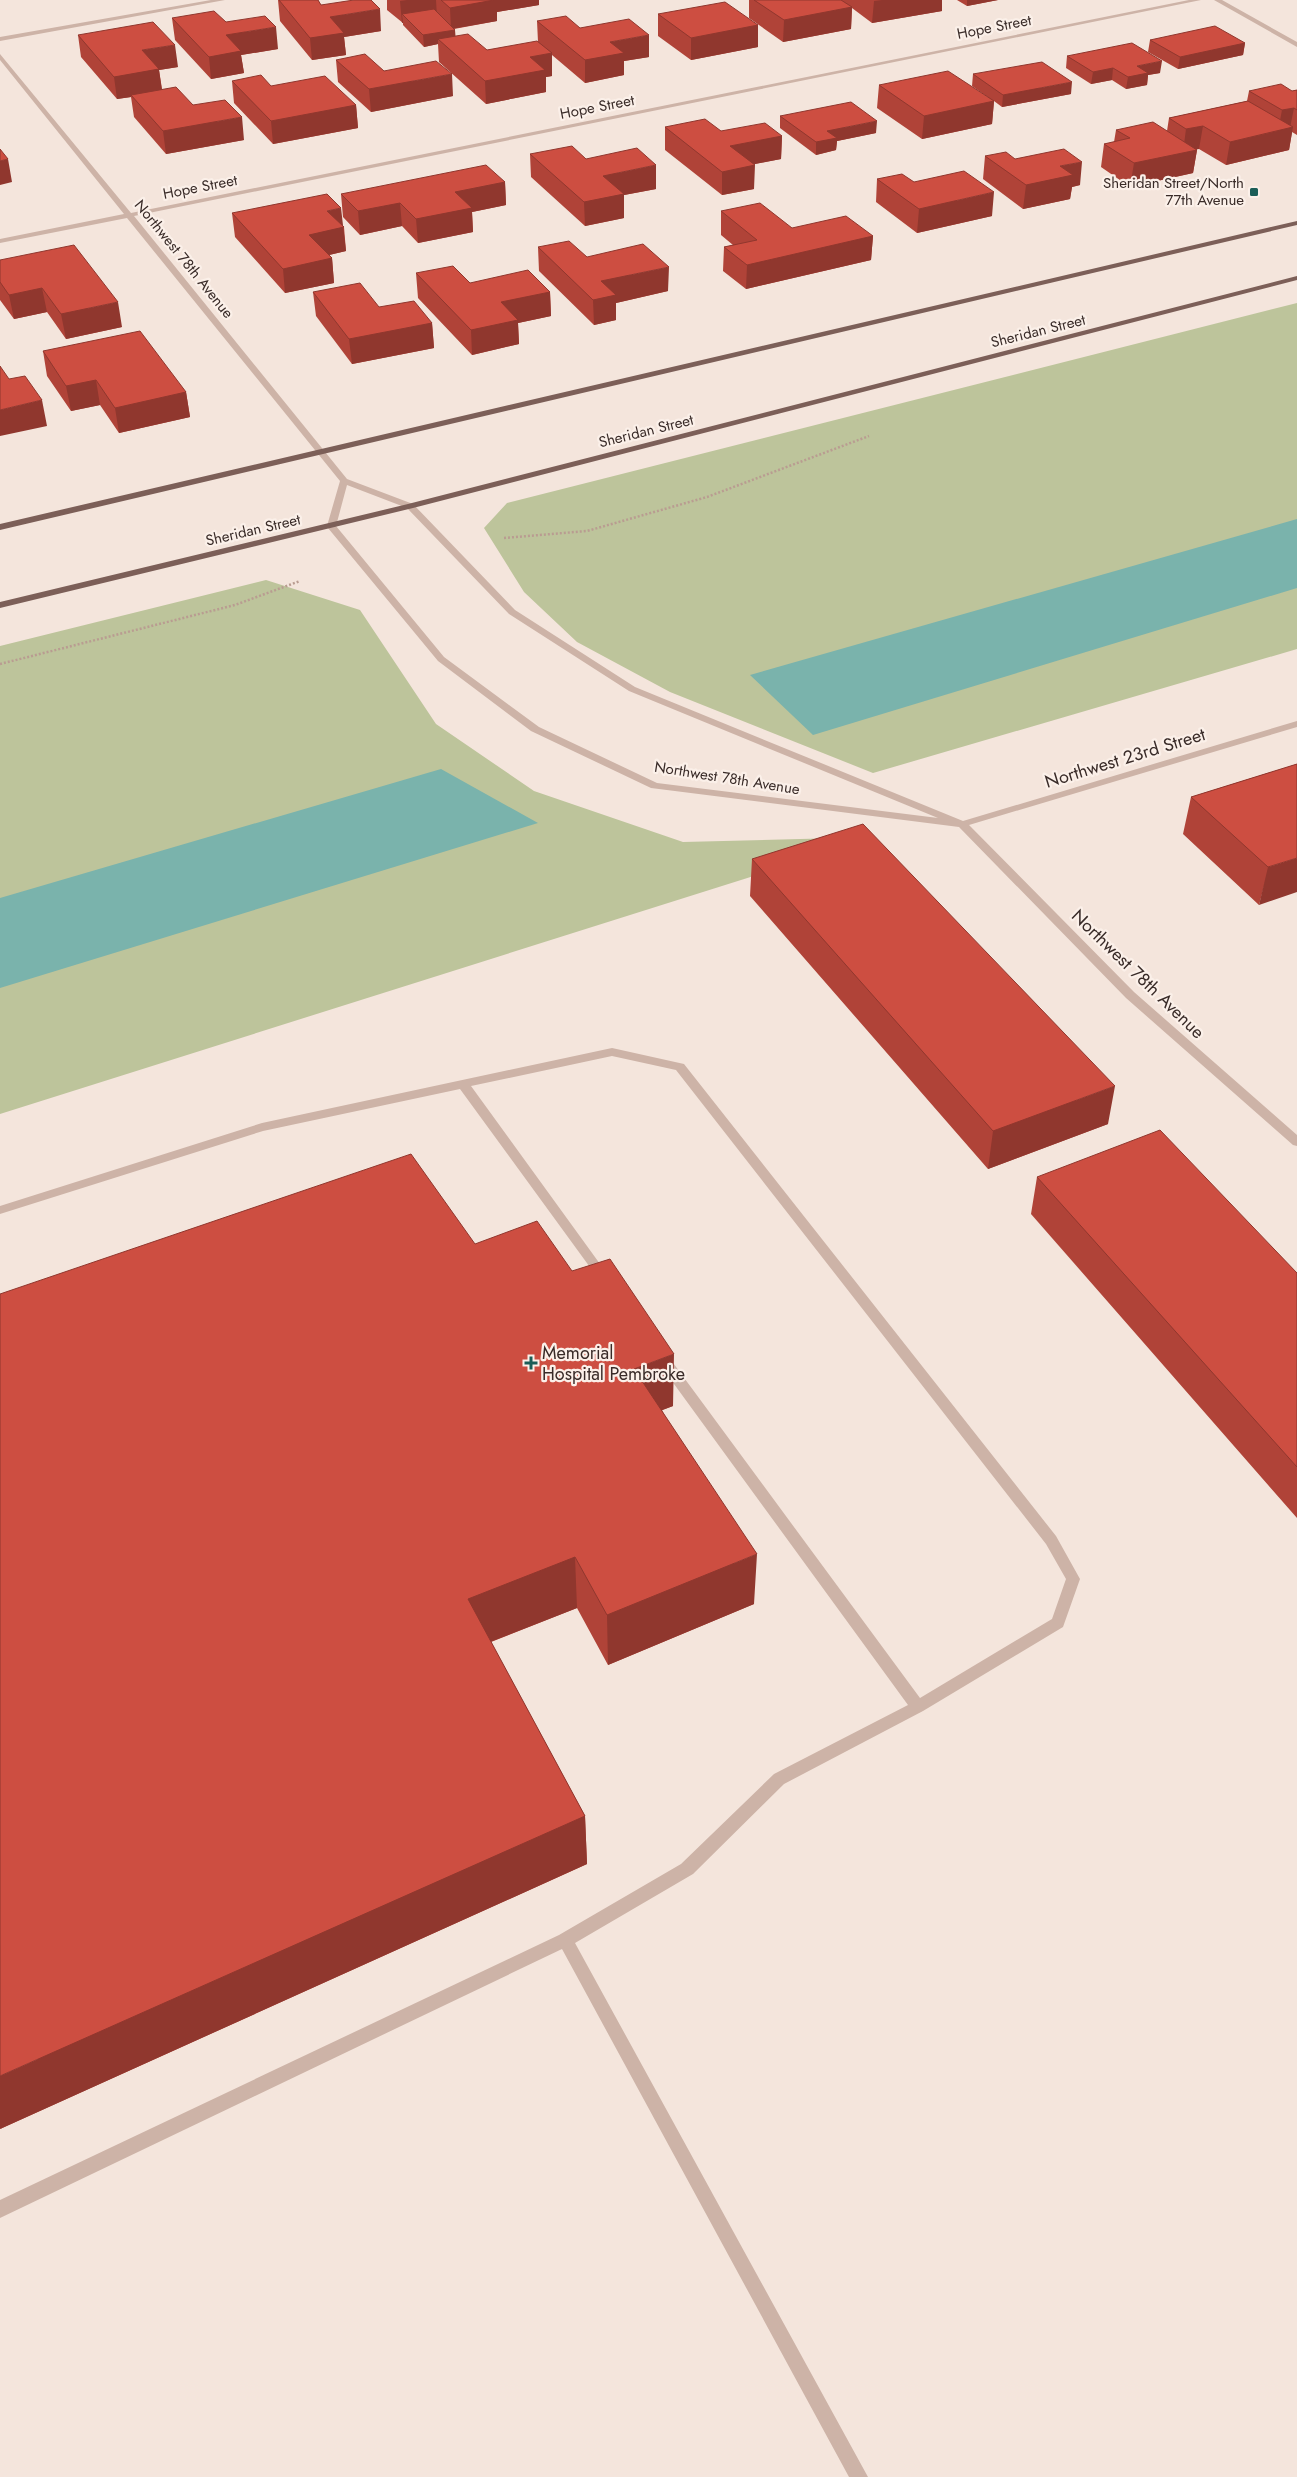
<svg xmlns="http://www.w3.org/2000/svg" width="1297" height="2477" viewBox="0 0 1297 2477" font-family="Jost,sans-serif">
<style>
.green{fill:#bdc49b}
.water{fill:#7ab3ac}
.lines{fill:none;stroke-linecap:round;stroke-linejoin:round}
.path{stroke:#b99c91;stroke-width:2.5;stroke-dasharray:2 2;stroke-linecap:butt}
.minor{fill:#cdb3a7;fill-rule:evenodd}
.major{fill:#7c5f58;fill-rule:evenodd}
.wall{fill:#b04338}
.shaded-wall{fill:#90372e}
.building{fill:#cd4e41;stroke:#90372e}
.poi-dot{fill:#1b5d57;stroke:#fbf0e9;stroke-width:2}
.labels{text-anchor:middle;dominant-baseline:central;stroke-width:4.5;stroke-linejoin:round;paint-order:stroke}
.far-street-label{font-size:15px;fill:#392b28;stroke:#fbf0e9}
.far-poi-label{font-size:15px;fill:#392b28;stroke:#fbf0e9;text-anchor:end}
.street-label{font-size:18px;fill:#392b28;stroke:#fbf0e9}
.poi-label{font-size:18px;fill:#392b28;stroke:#fbf0e9;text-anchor:start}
</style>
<rect width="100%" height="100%" fill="#f4e5dc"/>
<path class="green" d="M1297 303V649L873 773 670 692 577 642 524 592 484 528 507 503Z
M266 580 360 610 436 724 534 791 683 842 877 837 0 1114V646Z"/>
<path class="water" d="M1297 519V588L813 735 750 675Z
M441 769 538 823 0 988V898Z"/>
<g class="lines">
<path class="path" d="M504 538 587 531 707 497 869 436
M0 664 235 605 300 581"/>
<path class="minor" d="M211 0H225L0 41V37Z
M1189 0H1201L134 216 347 479 413 504 515 610 635 687 963 821 1297 721V727L969 825 1134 992 1297 1135V1146L1293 1145 1126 998 959 827 651 788 531 731 438 661 328 528 327 526 340 481 127 218 0 243V239L124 214 0 60V54L131 213ZM347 485 407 508 509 614 629 691 938 818 657 783 539 727 444 657 336 526Z
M1214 0H1222L1297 42V47Z
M612 1048 684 1064 1056 1536 1080 1579 1063 1627 923 1711 784 1784 693 1874 575 1943 868 2477H849L562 1949 0 2218V2200L559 1935 681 1864 774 1774 908 1705 658 1362 656 1359 658 1356H668L920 1698 1052 1619 1066 1579 1046 1544 676 1070 612 1056 471 1086 608 1275 610 1278 608 1281H600L460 1089 263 1131 0 1214V1206L262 1123Z"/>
<path class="major" d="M1297 221V225L0 530V524Z
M1297 276V280L413 508 0 608V602L408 504Z"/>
</g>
<path class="wall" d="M278 0H318L321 5 381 31 344 37 346 55 312 60 280 21Z
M387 0H539V5L497 12V21L454 29 455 30V36L487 50 538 42 537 21 580 28 649 57 624 61V75L585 83 552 55V76L546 77V92L486 104 439 62 438 44 424 47 403 25V23L387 10Z
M749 0H942V11L872 23 852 8 851 29 783 42 749 18Z
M957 0H998L967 6Z
M658 14 758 25V47L691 60 658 36Z
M172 18 226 22 278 49 241 55 244 73 211 79 175 40Z
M78 35 178 67 159 70 162 89 193 105 244 140 166 154 134 117 131 97 117 99 81 57Z
M1150 40 1245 43 1243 55 1178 69 1148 52Z
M1067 56 1160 73 1148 75 1147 85 1126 89 1112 80 1091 84 1066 68Z
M336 60 384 71 453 96 371 112 338 82Z
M973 74 1071 94 1002 107 994 101 992 124 922 139 877 108 879 85 989 98 972 86Z
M232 81 271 86 356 105 358 128 273 144 234 103Z
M1297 90V135L1292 132 1289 150 1226 165 1199 149H1196L1197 150 1193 173 1130 187 1101 167 1104 144 1114 142 1116 130 1167 131 1169 118 1247 101 1249 91H1292Z
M780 116 876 133 837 141 836 150 816 155 780 128Z
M665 127 782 136 781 159 754 164V189L722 195 665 150Z
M530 154 586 159 656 189 624 195V218L585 226 531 177Z
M985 156 1015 159 1080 185 1072 187 1070 199 1023 209 983 179Z
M877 179 914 182 992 216 917 233 876 202Z
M505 182 506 205 472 212 473 232 418 243 402 226 360 235 343 217 341 194Z
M721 211 792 228 873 236 871 260 746 289 723 271 724 247 733 245 721 235Z
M232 213 343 226 344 227 346 251 329 255 332 258 334 283 285 293 235 237Z
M538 247 587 257 668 291 616 303V320L594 325 539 271Z
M0 260 122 327 66 339 47 312 14 319 0 300Z
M416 273 470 283 550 292 551 316 518 323 519 344 472 355 418 298Z
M313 292 379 307 432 323 434 348 352 364 316 316Z
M43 351 186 392 190 417 119 433 100 405 71 411 47 376Z
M1297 764 1259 905 1183 834 1191 797Z
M752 859 1108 1124 988 1169 750 896Z
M1037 1177 1297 1273V1518L1031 1214Z
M475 1244 572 1271 673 1406 662 1410 754 1604 608 1665 577 1608 491 1642 585 1816 587 1864 0 2129Z"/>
<path class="shaded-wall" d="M407 0H436L437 17 402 14 403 23H402L400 1Z
M488 0H539V5L497 12V21L451 29 450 8Z
M882 0H942V11L872 23 874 1Z
M967 0H998L967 6Z
M852 7 851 29 783 42 784 20Z
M380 9 381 31 344 37 346 55 312 60 310 38 330 17Z
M758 25V47L691 60V38Z
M276 27 278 49 241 55 244 73 211 79 209 57 226 35Z
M455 30 456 42 438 39V44L424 47 423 35Z
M649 35V57L624 61V75L585 83V60L610 42Z
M1245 43 1243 55 1178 69 1180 57Z
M175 45 178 67 159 70 162 91 131 95V97L117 99 114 77 142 50Z
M552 53V76L546 77V92L486 104 485 81 530 57Z
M1162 61 1160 73 1148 75 1147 85 1126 89 1128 77 1137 66Z
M1113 68 1112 80 1091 84 1093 72Z
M452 74 453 96 371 112 369 89Z
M1072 82 1071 94 1002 107 1003 95Z
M994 101 992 124 922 139 924 116Z
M356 105 358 128 273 144 271 121Z
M1294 108 1290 128 1293 127 1289 150 1226 165 1230 142 1278 131 1282 110Z
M242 117 244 140 166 154 163 131Z
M877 121 876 133 837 141 836 150 816 155V142L827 131Z
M1203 126 1199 149 1183 152 1186 129Z
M782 136 781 159 730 169V146Z
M1197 150 1193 173 1130 187 1134 163Z
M8 159 12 182 0 185V161Z
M1082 162 1080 185 1072 187 1070 199 1023 209 1026 185 1060 166Z
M656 165V189L624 195V218L585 226 584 202 603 176Z
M755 165 754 189 722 195V172Z
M505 182 506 205 472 212 473 232 418 243 416 219 455 192Z
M994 192 992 216 917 233 919 209Z
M400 203 402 226 360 235 358 211Z
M341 208 346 251 312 259 309 235 327 211Z
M873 236 871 260 746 289 747 265Z
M332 258 334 283 285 293 283 269Z
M669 267 668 291 616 303V320L594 325 593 300 601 281Z
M42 288 47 312 14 319 9 295Z
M550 292 551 316 518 323 519 344 472 355 471 330 501 302Z
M118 302 122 327 66 339 61 314Z
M432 323 434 348 352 364 349 339Z
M96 380 100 405 71 411 66 386Z
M186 392 190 417 119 433 115 408Z
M42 400 47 426 0 436V410Z
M1297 858V892L1259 905 1268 867Z
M1115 1086 1108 1124 988 1169 993 1131Z
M674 1354 673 1406 634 1421V1369Z
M757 1554 754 1604 608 1665 607 1615Z
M575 1557 577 1608 472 1649 468 1599Z
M585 1816 587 1864 0 2129V2076Z"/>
<path class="building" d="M279 0H318L321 5 354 0H371L380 9 330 17 344 33 310 38Z
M441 0H494L450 8Z
M754 0H841L852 7 784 20Z
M725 2 758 25 691 38 658 14Z
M434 9 455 30 423 35 402 14Z
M214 11 226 22 265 16 276 27 226 35 241 51 209 57 172 18Z
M566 16 580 28 629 19 649 35 610 42 624 53 585 60 537 21Z
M153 22 175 45 142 50 159 69 114 77 78 35Z
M1215 26 1245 43 1180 57 1150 40Z
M468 34 487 50 537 41 552 53 530 57 545 70 485 81 438 39Z
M1132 43 1162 61 1137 66 1148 73 1128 77 1113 68 1093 72 1067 56Z
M365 54 384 71 436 61 452 74 369 89 336 60Z
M1042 62 1072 82 1003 95 973 74Z
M948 71 994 101 924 116 879 85Z
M261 75 271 86 325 76 356 105 271 121 232 81Z
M1281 84 1292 91 1297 90V110L1294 108 1282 110 1249 91Z
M176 87 193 105 225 100 242 117 163 131 131 95Z
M1248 101 1293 127 1230 142 1203 126 1186 129 1169 118Z
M851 102 877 121 827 131 837 138 816 142 780 116Z
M705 119 721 131 765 123 782 136 730 146 755 165 722 172 665 127Z
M1153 122 1197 150 1134 163 1104 144 1130 138 1116 130Z
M572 146 586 159 637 148 656 165 603 176 624 194 584 202 530 154Z
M0 149 8 159 0 161Z
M1064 149 1082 162 1060 166 1073 175 1026 185 985 156 1006 152 1015 159Z
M486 165 505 182 455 192 472 208 416 219 400 203 358 211 341 194Z
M964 171 994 192 919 209 877 179 902 174 914 182Z
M327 194 341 208 327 211 344 227 309 235 332 258 283 269 232 213Z
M760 203 792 228 846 216 873 236 747 265 724 247 757 240 721 211Z
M569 241 587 257 643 244 669 267 601 281 616 295 593 300 538 247Z
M74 245 118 302 61 314 42 288 9 295 0 282V260Z
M453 266 470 283 528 270 550 292 501 302 518 320 471 330 416 273Z
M360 283 379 307 414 301 432 323 349 339 313 292Z
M140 331 186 392 115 408 96 380 66 386 43 351Z
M0 366 9 379 25 376 42 400 0 410Z
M1297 764V858L1268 867 1191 797Z
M863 824 1115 1086 993 1131 752 859Z
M1160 1130 1297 1273V1467L1037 1177Z
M411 1154 475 1244 537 1221 572 1271 610 1259 674 1354 634 1369 757 1554 607 1615 575 1557 468 1599 585 1816 0 2076V1294Z"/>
<g class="poi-dot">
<rect x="1249" y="187" width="10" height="10" rx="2.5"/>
<path d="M528.5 1355.5h5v5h5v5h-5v5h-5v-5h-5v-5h5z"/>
</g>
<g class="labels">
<g class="far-street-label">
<text transform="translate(994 27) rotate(-11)">Hope Street</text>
<text transform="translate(597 107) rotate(-11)">Hope Street</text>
<text transform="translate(200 187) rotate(-11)">Hope Street</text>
<text transform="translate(184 259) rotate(51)">Northwest 78th Avenue</text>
<text transform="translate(1038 331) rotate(-14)">Sheridan Street</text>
<text transform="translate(646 431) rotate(-14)">Sheridan Street</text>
<text transform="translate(253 530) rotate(-13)">Sheridan Street</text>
<text transform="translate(727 778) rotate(9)">Northwest 78th Avenue</text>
</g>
<g class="far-poi-label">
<text x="1244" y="183">Sheridan Street/North<tspan x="1244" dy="17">77th Avenue</tspan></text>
</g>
<g class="street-label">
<text transform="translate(1125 758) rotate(-17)">Northwest 23rd Street</text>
<text transform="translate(1138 974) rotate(44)">Northwest 78th Avenue</text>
</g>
<g class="poi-label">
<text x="542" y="1353">Memorial<tspan x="542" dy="21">Hospital Pembroke</tspan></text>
</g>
</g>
</svg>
